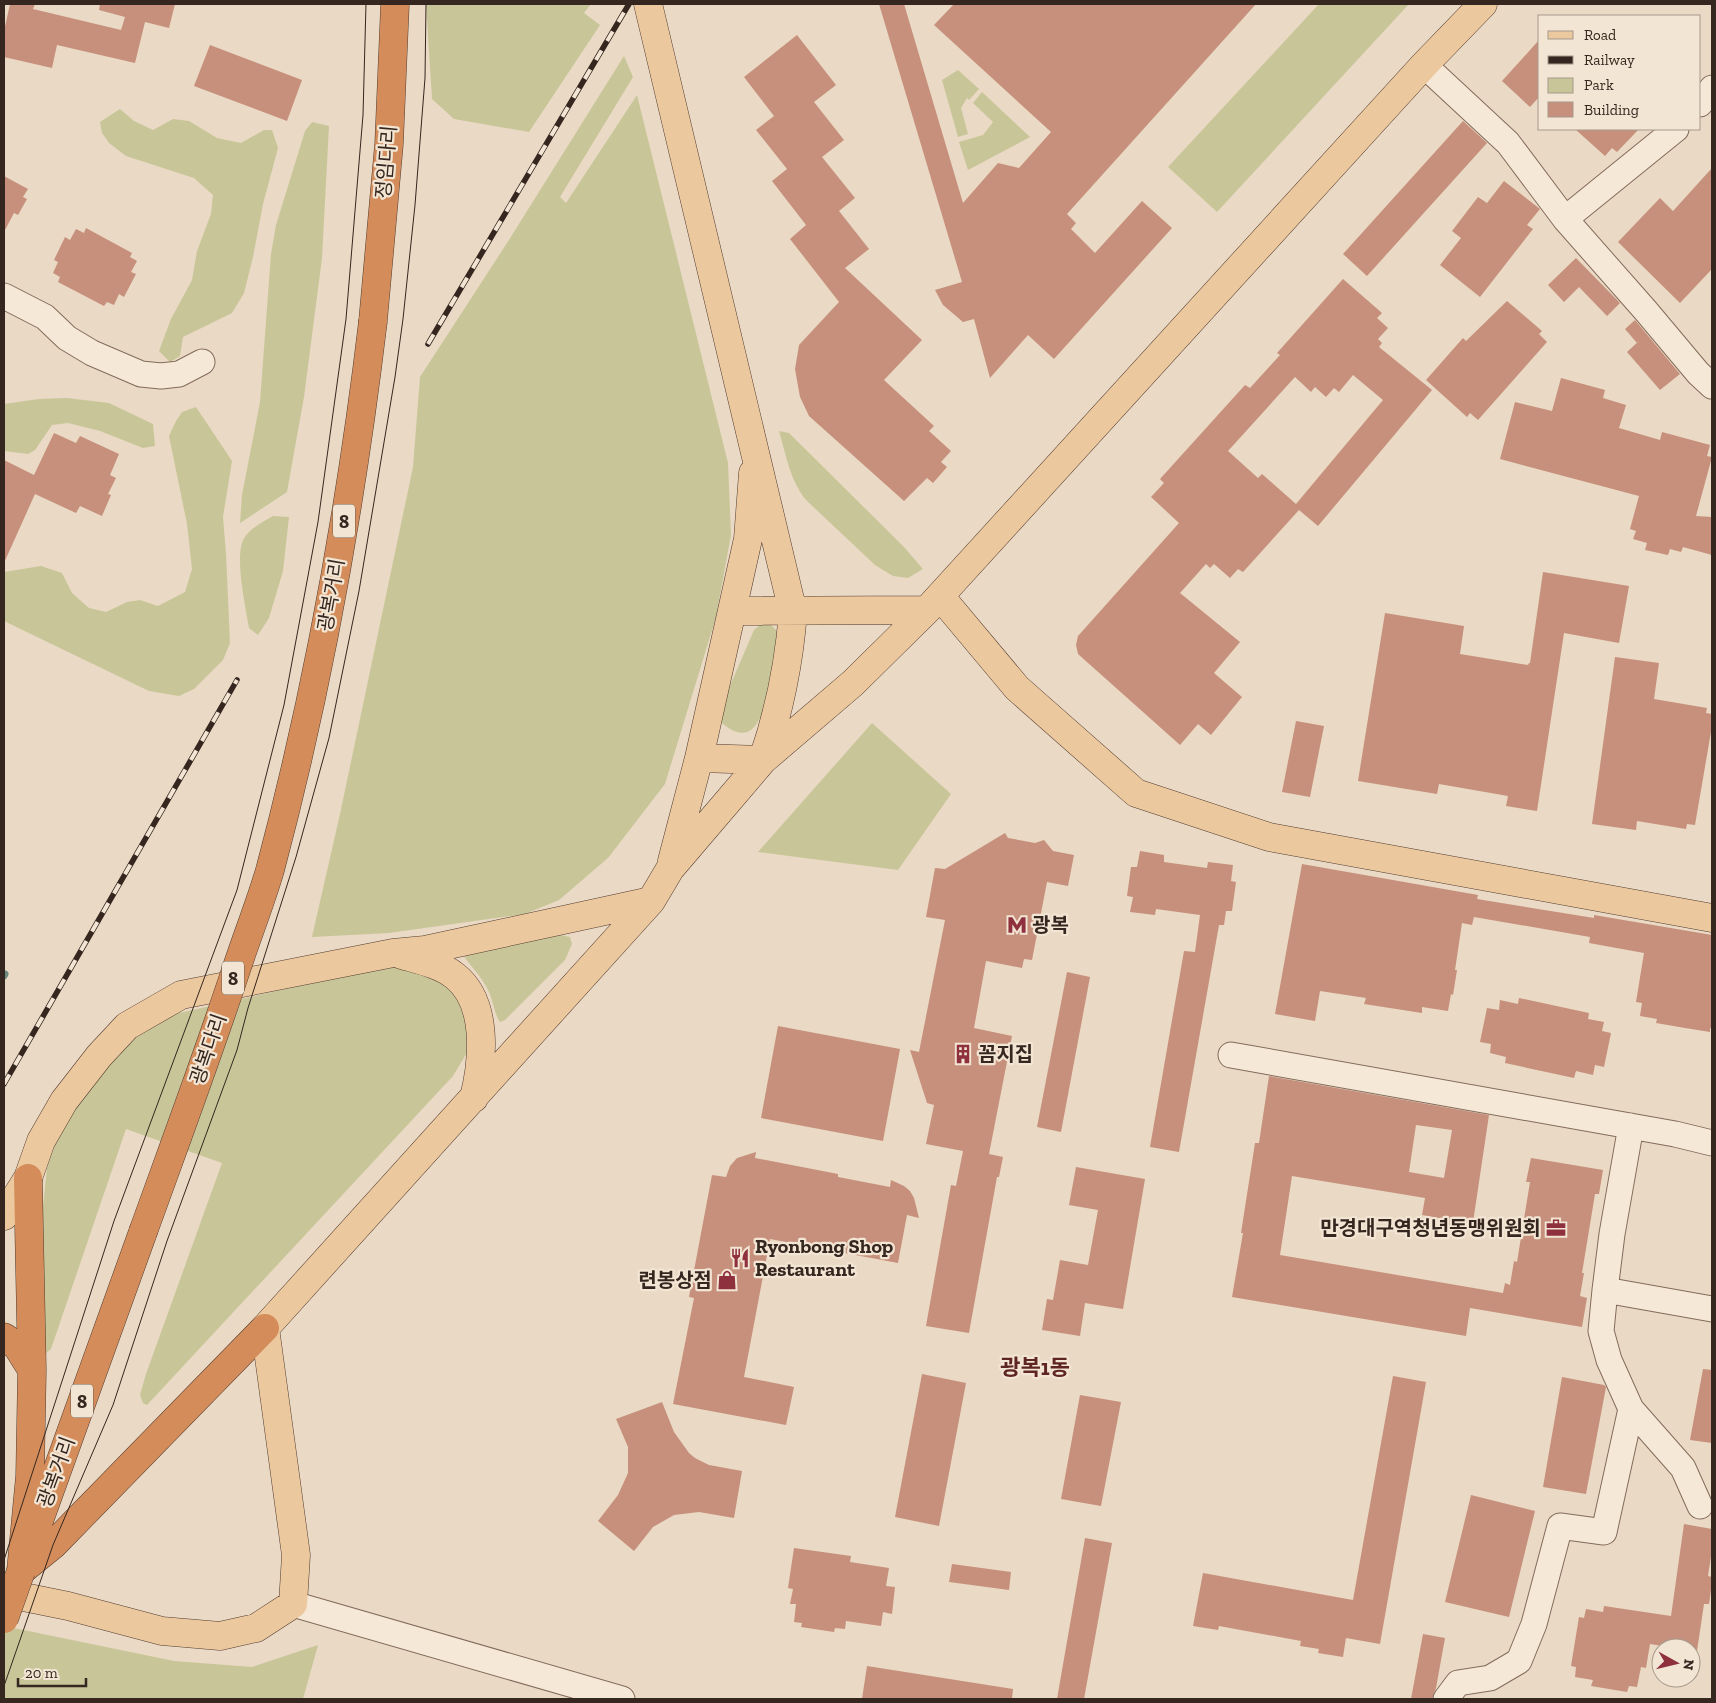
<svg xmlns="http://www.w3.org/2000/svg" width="1716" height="1703" viewBox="0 0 1716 1703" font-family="'Zilla Slab','Noto Sans KR',serif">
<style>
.green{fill:#c8c698}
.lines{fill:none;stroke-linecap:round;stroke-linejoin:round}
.stream{stroke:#6d8b7f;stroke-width:7}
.building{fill:#c6907c;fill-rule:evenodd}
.minor-casing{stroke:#836b5c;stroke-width:27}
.major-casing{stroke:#523b30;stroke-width:29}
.highway-casing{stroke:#523b30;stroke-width:29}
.minor{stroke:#f6e8d6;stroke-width:25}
.major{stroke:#ebc89e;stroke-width:28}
.highway{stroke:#d48d5a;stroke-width:28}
.tram{stroke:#35261f;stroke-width:1}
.rail-casing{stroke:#35261f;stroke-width:5.5}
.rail{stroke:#f2e5d3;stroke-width:4;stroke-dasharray:11;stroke-linecap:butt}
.highway-bridge-casing{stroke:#523b30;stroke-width:29;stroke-linecap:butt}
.highway-bridge{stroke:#d48d5a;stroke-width:28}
.labels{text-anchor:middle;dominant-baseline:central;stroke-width:4.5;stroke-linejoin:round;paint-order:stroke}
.shield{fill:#f2e5d3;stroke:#6e5f55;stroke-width:1}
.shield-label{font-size:19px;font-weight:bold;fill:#35261f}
.street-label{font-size:20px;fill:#35261f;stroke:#f2e5d3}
.poi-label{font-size:20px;font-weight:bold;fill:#35261f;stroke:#f2e5d3;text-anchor:start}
.quarter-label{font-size:22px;font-weight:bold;fill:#5e2521;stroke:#f2e5d3}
</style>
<rect width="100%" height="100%" fill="#ead9c4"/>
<path class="green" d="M426 4H591L584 13 600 25 529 132 454 119 432 99Z
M1319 4H1409L1217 212 1168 167Z
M624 56 633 77 560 197 566 203 637 95 728 463 731 535 716 617 665 784 608 858 559 900 525 914 389 933 312 937 340 814 413 467 420 377 507 243Z
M958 70 979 89 969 100 967 98 961 108 968 134 958 137 942 80Z
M982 92 1030 137 968 170 959 142 983 135 993 122 973 103Z
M120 109 134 121 153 130 173 119 189 121 217 138 241 143 264 130H272L278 148 263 204 253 257 244 293 232 313 183 337 180 356 170 362 159 351 171 319 192 280 197 251 211 214 213 195 194 178 126 156 109 143 102 133 100 122Z
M312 122 329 126 322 258 304 397 287 492 240 523 242 495 260 402 271 254 276 225 305 131Z
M67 398 109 403 153 424 155 446 143 448 100 431 68 423 52 425 35 450 28 454 4 451V404L39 399Z
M196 407 232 461 223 517 226 553 230 643 223 660 194 689 179 696 149 691 4 621V572L41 566 62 573 72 593 89 608 106 612 127 602 140 600 158 606 185 592 192 569 187 524 169 436 176 421 182 412Z
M779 431 789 433 904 547 923 569 908 578 893 576 875 565 806 500C790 480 786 455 779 431Z
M273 516 289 517 283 571 269 618 258 635 249 628C246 609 233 552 245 537 252 527 263 522 273 516Z
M761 624 771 625 778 632C775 654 769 715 752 729 742 738 728 729 721 722L720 709 754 630Z
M872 723 951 794 898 870 758 852Z
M560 935 570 937 572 944 565 960 505 1020 500 1022C494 1014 493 998 487 988 481 976 471 967 463 955L469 950Z
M401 963 419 967 456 994 469 1017 468 1051 453 1076 147 1405 143 1403 140 1395 146 1374 222 1163 126 1129 51 1349 45 1354 41 1226 47 1168 65 1116 130 1038 170 1015Z
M4 1626 174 1661 252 1667 318 1645 303 1699H4Z"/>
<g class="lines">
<path class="stream" d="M4 976 5 974"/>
</g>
<path class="building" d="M10 4H35L33 9 121 30 125 17 99 10 100 4H175L169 28 145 22 135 63 57 45 52 68 4 57V31Z
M879 4H904L963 203 998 163 1019 168 1051 132 934 25 954 4H1256L1067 214 1076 223 1071 229 1095 253 1142 201 1172 228 1054 359 1028 335 990 378 974 319 963 322 943 305 935 290 962 282Z
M797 35 836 85 814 102 844 140 822 157 855 198 839 211 869 249 845 268 922 340 884 380 934 426 929 431 951 451 941 462 947 467 933 483 927 478 904 501 809 416 800 397 795 369 799 345 839 302 790 239 806 225 772 181 787 169 756 130 774 116 744 77Z
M1540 39V96L1530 107 1502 81Z
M210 45 302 80 287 121 194 86Z
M1463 121 1487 143 1367 276 1343 254Z
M1575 129H1639L1617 152 1612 148 1605 156Z
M1712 168V269L1680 303 1618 242 1660 198 1673 211Z
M4 176 28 189 23 197 27 199 18 215 14 213 4 232Z
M1504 181 1540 209 1527 225 1533 229 1480 297 1440 265 1461 238 1452 231 1478 197 1487 203Z
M86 228 132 253 130 257 137 261 131 272 136 274 124 297 119 294 114 305 107 302 104 306 58 282 60 277 53 273 58 262 54 260 65 237 70 240 76 229 84 233Z
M1576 258 1620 303 1607 316 1579 287 1564 302 1548 285Z
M1343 279 1382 313 1377 318 1388 328 1378 339 1382 343 1379 347 1432 390 1318 526 1299 510 1243 572 1238 569 1230 578 1214 564 1210 568 1206 564 1180 593 1240 642 1214 673 1242 697 1211 735 1198 724 1180 745 1078 654 1076 645 1078 636 1179 523 1151 497 1164 483 1160 479 1245 385 1250 388 1280 355 1277 353ZM1353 375 1383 400 1296 504 1262 474 1258 478 1228 451 1295 377 1311 392 1315 387 1326 397 1334 388 1339 392Z
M1507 301 1542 331 1539 334 1547 342 1478 420 1470 413 1467 417 1426 380 1463 338 1466 341Z
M1635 320 1680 374 1660 390 1627 352 1640 340 1637 343 1625 329Z
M1561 378 1605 390 1603 398 1626 405 1619 428 1660 440 1662 432 1710 445 1707 456 1712 457 1696 516 1712 517V555L1683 547 1681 552 1670 549 1668 555 1645 550 1647 543 1633 539 1636 531 1630 529 1639 496 1500 459 1515 402 1552 411Z
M54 433 76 443 80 436 119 454 110 475 116 478 108 494 111 495 102 516 80 506 76 513 35 494 4 563V460L34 475Z
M1543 572 1629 586 1619 643 1564 633 1537 811 1506 806 1508 796 1439 784 1437 794 1358 781 1385 613 1464 626 1460 654 1528 665 1529 663H1530Z
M1615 657 1659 663 1654 699 1707 708 1706 713 1712 714V726L1695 825 1687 824 1686 829 1637 821 1636 830 1592 824Z
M1296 721 1324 726 1310 797 1282 792Z
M1005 833 1008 838 1035 843 1044 840 1053 851 1074 855 1068 886 1047 882 1032 960 1024 959 1022 968 986 961 974 1028 1012 1036 989 1154 1003 1157 999 1177H997L969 1333 926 1326 951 1185 956 1186 963 1151 926 1144 934 1105 927 1103 910 1050 919 1052 945 920 926 917 935 868 945 869Z
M1140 851 1164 855V862L1207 868 1208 862 1233 865 1231 881 1236 882 1232 911H1226L1224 925H1219L1179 1152 1150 1147 1184 951 1195 952 1200 915 1156 909 1155 915 1130 912 1133 897 1127 896 1131 867H1137Z
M1302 864 1478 895 1477 899 1594 918V915L1712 935V1028H1710V1032L1685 1028 1656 1023 1657 1019 1640 1016 1642 1003 1636 1002 1644 953 1589 943 1590 937 1474 917 1472 925 1462 923 1455 970H1457L1453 995 1451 994 1448 1011 1422 1007V1013L1364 1004 1366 998 1320 991 1315 1021 1275 1014Z
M1067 972 1090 977 1061 1132 1037 1127Z
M1519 998 1589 1013 1588 1019 1604 1022 1602 1031 1611 1033 1604 1067 1595 1065 1593 1075 1576 1071 1574 1078 1505 1063 1506 1057 1490 1053 1491 1044 1480 1042 1487 1008 1499 1010 1500 1000 1518 1004Z
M778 1026 900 1049 883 1141 761 1118Z
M1269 1076 1489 1115 1472 1229 1438 1224 1439 1218 1422 1215 1425 1198 1292 1176 1280 1255 1503 1293 1505 1283 1510 1285 1514 1261 1517 1262 1530 1182H1526L1531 1158 1603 1170 1599 1194H1595L1582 1273H1584L1580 1296 1587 1298 1582 1327 1470 1308 1466 1336 1232 1297 1243 1233H1241L1255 1143H1259ZM1416 1125 1452 1130 1444 1178 1409 1172Z
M756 1152 755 1158 838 1174V1177L890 1187 891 1180 904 1186 910 1191 914 1198 919 1218 907 1215 898 1263 770 1239 744 1377 794 1387 786 1425 673 1404 694 1298 689 1297 712 1175 726 1177 730 1166 737 1158Z
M1076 1167 1145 1179 1123 1309 1085 1303 1080 1336 1042 1330 1047 1299 1053 1300 1060 1260 1088 1265 1098 1210 1069 1205Z
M1703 1369 1712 1370V1443L1690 1440Z
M922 1374 966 1383 939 1526 895 1517Z
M1393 1376 1426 1382 1380 1644 1346 1638 1343 1657 1318 1653 1319 1649 1300 1646 1301 1641 1219 1626 1218 1630 1193 1626 1203 1573 1353 1600Z
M1562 1377 1604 1385 1606 1387 1586 1494 1543 1487Z
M1080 1395 1121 1402 1101 1506 1061 1499Z
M662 1402 674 1432 689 1453 695 1458 709 1465 742 1471 734 1518 699 1512 674 1515 653 1527 634 1551 598 1521 618 1495 628 1473V1447L616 1419Z
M1471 1495 1535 1511 1509 1617 1445 1602Z
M1684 1524 1712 1529V1550L1708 1576 1712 1577V1583L1709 1604H1704L1697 1651 1691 1650V1648H1676L1650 1644 1646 1668 1641 1667 1637 1687 1629 1686 1627 1692 1591 1686 1593 1680 1575 1677 1576 1667 1571 1666 1579 1617 1584 1618 1586 1609 1603 1612 1604 1606 1671 1616Z
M1085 1538 1112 1543 1084 1699H1057Z
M794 1548 851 1556 850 1562 889 1568 886 1586 895 1587 892 1614 883 1612 881 1626 846 1621 845 1629 835 1628 834 1632 801 1627 802 1623 794 1622 796 1604H790L793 1589 788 1588Z
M952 1564 1011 1572 1009 1590 949 1582Z
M1423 1634 1445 1638 1436 1688 1432 1699H1411Z
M867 1666 1013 1689 1012 1699H862Z"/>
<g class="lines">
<defs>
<path id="minor" d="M1424 65 1508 143 1565 219 1646 311 1698 373 1712 386
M1700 104 1712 88
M1565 219 1676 129
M4 296 45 317 67 338 92 353 141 374 161 376 179 374 202 362
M1231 1055 1675 1134 1712 1143
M1631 1126 1612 1234 1605 1290 1601 1331 1609 1360 1631 1409 1683 1468 1700 1506
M1605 1290 1712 1309
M293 1604 622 1699
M1446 1699 1458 1683 1490 1678 1519 1661 1534 1624 1560 1526 1604 1532 1631 1409"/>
<path id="major" d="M648 4 793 612C789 665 780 709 763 759
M940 596 1017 688 1136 793 1269 837 1712 918
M732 611 927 610
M699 758 763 760
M672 861 699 758 748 539 753 473
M402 955C419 960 440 964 455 976 489 1003 483 1061 474 1098
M4 1216 28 1178 41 1141 64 1101 99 1056 127 1026 181 995 393 953 425 950 651 901
M4 1593 68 1606 162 1631 220 1636 256 1628 293 1604 296 1555 265 1328 651 901 670 869 763 760 853 683 927 610 1424 65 1483 4"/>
<path id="highway" d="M373 321 389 144 395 4
M4 1337 17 1346 32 1370
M35 1532 143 1232
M21 1571 30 1476 32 1370 28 1178
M21 1571 53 1545 265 1328"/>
</defs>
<use href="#minor" class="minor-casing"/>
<use href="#major" class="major-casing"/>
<use href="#highway" class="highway-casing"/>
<use href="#minor" class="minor"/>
<use href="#major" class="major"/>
<use href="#highway" class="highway"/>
<path class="tram" d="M4 1560 114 1221 237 890 284 705 318 522 346 319 363 115 366 4
M4 1686 53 1545 113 1405 167 1241 237 1050 248 1008 296 857 329 738 359 591 395 377 403 319 415 205 425 78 426 4"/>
<defs>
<path id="rail" d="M428 344 629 4
M4 1084 237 680"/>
</defs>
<use href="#rail" class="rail-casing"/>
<use href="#rail" class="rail"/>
<defs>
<path id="highway-bridge" d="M143 1232C174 1146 206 1060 235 973 246 939 260 904 270 870 318 690 351 506 373 321
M4 1619 21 1571"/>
</defs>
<use href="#highway-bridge" class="highway-bridge-casing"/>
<use href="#highway-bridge" class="highway-bridge"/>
</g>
<defs>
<symbol id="metro-bare" viewBox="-9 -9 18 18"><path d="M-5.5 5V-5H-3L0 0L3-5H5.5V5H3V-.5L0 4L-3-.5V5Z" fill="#8e303e" stroke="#f2e5d3" stroke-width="2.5" paint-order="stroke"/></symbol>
<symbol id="building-bare" viewBox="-9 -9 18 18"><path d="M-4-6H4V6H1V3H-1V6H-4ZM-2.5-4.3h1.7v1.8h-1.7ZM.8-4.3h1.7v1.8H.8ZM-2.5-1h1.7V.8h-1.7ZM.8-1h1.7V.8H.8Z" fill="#8e303e" stroke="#f2e5d3" stroke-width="2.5" paint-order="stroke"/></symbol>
<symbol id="office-bare" viewBox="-9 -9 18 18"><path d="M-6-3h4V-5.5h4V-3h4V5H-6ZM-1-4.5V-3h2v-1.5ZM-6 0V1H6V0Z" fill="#8e303e" stroke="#f2e5d3" stroke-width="2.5" paint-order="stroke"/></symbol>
<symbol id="restaurant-bare" viewBox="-9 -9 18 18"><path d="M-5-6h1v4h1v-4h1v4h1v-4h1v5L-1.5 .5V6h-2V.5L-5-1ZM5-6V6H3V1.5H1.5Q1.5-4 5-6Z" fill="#8e303e" stroke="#f2e5d3" stroke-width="2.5" paint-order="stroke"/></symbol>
<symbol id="shop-bare" viewBox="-9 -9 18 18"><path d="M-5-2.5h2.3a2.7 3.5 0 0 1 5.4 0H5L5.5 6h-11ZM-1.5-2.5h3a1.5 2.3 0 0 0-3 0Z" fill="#8e303e" stroke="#f2e5d3" stroke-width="2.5" paint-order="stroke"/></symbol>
</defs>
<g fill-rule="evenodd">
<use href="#metro-bare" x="1003" y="911" width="28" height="28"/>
<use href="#building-bare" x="949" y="1040" width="28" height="28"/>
<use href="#office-bare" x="1542" y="1214" width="28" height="28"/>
<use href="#restaurant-bare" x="726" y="1244" width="28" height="28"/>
<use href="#shop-bare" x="713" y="1266" width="28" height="28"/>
</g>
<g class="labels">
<g class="shield">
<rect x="333" y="504.5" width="22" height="33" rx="4"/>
<rect x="222" y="961.5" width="22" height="33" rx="4"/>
<rect x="71" y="1384.5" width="22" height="33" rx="4"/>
</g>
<g class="shield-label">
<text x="344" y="521">8</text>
<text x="233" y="978">8</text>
<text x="82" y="1401">8</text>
</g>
<g class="street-label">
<text transform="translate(386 162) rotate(-85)">정임다리</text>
<text transform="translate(331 595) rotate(-80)">광복거리</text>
<text transform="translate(208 1049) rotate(-71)">광복다리</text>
<text transform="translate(56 1472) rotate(-70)">광복거리</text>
</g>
<g class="poi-label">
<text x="1032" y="925">광복</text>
<text x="978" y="1054">꼼지집</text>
<text x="1541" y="1228" text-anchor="end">만경대구역청년동맹위원회</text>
<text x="755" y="1246">Ryonbong Shop<tspan x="755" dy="23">Restaurant</tspan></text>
<text x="712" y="1280" text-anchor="end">련봉상점</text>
</g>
<g class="quarter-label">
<text x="1035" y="1367">광복1동</text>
</g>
</g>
<rect width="1716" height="1703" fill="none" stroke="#35261f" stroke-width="10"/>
<rect x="1538" y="15" width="162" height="115" fill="#f2e5d3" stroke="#a6998b"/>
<rect x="1548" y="31" width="25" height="8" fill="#ebc89e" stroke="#a6998b"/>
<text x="1584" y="40" font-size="15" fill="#35261f">Road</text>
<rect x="1548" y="56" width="25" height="8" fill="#35261f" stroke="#a6998b"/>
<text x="1584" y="65" font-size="15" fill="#35261f">Railway</text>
<rect x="1548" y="78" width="25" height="15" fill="#c8c698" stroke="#a6998b"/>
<text x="1584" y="90" font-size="15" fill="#35261f">Park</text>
<rect x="1548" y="102" width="25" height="15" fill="#c6907c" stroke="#a6998b"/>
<text x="1584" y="115" font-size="15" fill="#35261f">Building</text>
<g transform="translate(1676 1663) rotate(98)"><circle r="24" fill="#f2e5d3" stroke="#a6998b"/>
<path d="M0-4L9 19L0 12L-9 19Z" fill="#8e303e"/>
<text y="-8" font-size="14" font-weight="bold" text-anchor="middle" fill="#35261f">N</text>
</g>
<path d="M18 1678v8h68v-8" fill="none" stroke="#35261f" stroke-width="2.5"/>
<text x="25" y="1678" font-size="15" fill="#35261f" stroke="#f2e5d3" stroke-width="4" paint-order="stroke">20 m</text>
</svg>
